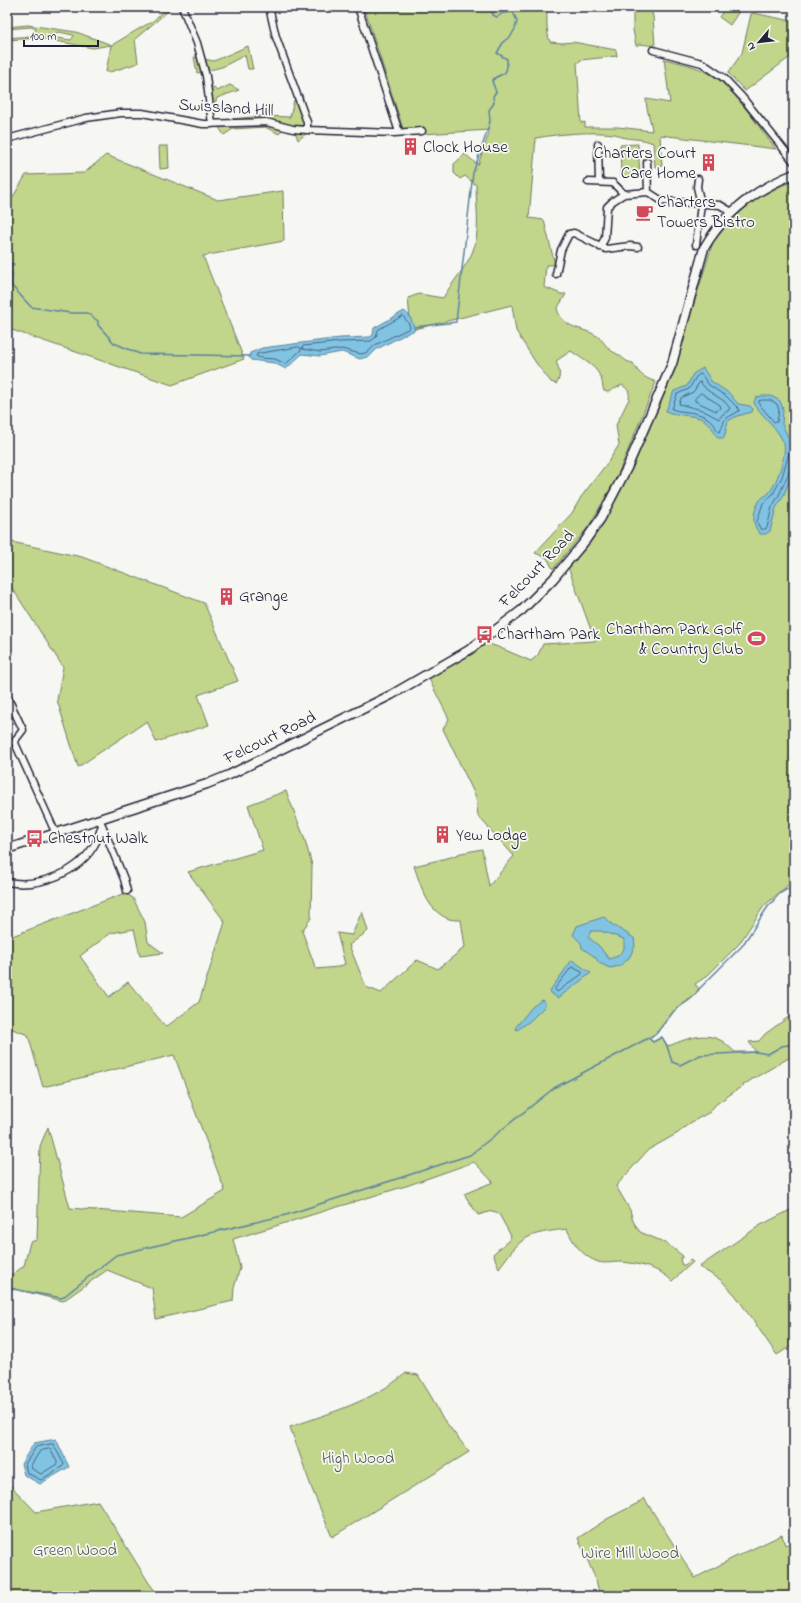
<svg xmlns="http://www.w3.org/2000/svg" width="801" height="1603" viewBox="0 0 801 1603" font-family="'Indie Flower',sans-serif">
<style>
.green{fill:#c1d58b;stroke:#727c63;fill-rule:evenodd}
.water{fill:#81c3e2;stroke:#5b839f;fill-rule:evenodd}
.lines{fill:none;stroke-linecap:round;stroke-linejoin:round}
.shore{stroke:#48627e;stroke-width:1}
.stream{stroke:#5b839f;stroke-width:1.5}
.street-casing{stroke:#22223b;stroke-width:9}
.secondary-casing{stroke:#22223b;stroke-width:11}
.street{stroke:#f6f6f2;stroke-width:6}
.secondary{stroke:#f6f6f2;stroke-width:8}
.labels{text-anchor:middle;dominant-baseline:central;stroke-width:3.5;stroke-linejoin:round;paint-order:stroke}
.street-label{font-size:17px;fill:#22223b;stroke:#f6f6f2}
.poi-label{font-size:17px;fill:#22223b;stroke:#f6f6f2;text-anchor:start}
.park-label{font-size:17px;fill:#525853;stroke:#f6f6f2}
</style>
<rect width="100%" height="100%" fill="#f6f6f2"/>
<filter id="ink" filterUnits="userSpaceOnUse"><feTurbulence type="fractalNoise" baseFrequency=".025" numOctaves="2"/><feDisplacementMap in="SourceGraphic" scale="8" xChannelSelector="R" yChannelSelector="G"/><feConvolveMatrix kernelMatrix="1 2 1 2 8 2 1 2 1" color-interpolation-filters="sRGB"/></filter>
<g filter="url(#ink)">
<path class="green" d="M167 7H173L135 39 138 63 110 72H106L111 45 93 48 39 38 7 40V38L31 36 36 29 31 27 7 29V27L28 25 76 32 112 45 142 27 152 22ZM59 32 73 35 74 36 71 40 50 37 52 34Z
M364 7H547C547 18 546 31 550 42L562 43 573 42 616 50 617 56 581 60 577 63 581 123 585 122V127H618L652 131C651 120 646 110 646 99L670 103 664 59C682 63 705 68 719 80 741 99 758 126 776 149L660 135 662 166 655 167 653 143C641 138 633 140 622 137 619 136 617 134 614 134 592 131 557 134 536 138L529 218 544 220 555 265H546L544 287 561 294H566L557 309C564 330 583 327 597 336 602 339 605 345 609 349 612 352 614 352 617 354 624 358 625 362 633 363 640 376 644 377 656 382L616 479 589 526 553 569 547 558 535 553 572 513 581 497 608 462 619 445 616 425 629 399C630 392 628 389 622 385L608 392 604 391C602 386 603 381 600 376 595 365 580 358 571 351L556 361C559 369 562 377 556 384L551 382 536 363 516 331 512 305 411 330 408 298 419 294 443 298C452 282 465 269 472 253 481 234 476 207 476 185L465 176 460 179 454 173V164L465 154 478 165 490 130 405 135Z
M633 7H650L653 16 655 46 640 44 636 46 633 30Z
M726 7H742L730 25 719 17Z
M753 13 792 21C796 33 794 45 790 57L745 91 728 73 742 53 751 14Z
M248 46 253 69H248L245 55 222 67 197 73 194 57 214 61Z
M209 83 217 91 230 85 239 90 217 98 212 112Z
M302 94 304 102 299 106 307 133 298 140 293 126 286 124 279 134 265 127 233 129 224 135 218 126 222 120 262 116 290 117 294 100Z
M638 144 640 175 621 176 620 145Z
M159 146H168L169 168 160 169Z
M106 155 218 200 283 191 284 241 203 256 244 359 172 385 9 329 7 321V201L11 200 26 175 84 173Z
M794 181V880L764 906 739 944 707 976 695 984 699 989C695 999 683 1004 675 1010 666 1019 660 1031 649 1039L653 1042 662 1037 668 1046C685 1040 702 1031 720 1040 725 1042 730 1048 735 1052H756L749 1042 759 1041 765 1034 794 1013V1055L751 1080 715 1105 710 1112 690 1123 678 1133 648 1150 616 1186 630 1210 633 1221 640 1232 666 1243 683 1256 680 1260 682 1265H685L690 1260 693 1262 672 1281C660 1268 637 1263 620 1262 613 1262 605 1264 598 1262 582 1256 573 1243 567 1229 553 1231 533 1232 522 1241 513 1248 506 1259 499 1268L493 1254 509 1240 511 1236 499 1214 496 1212 492 1211 478 1215 464 1194 493 1182 474 1162 409 1185 233 1239 240 1268 234 1288 233 1301 156 1319 152 1288 107 1270 63 1301 7 1287V1276H10L24 1266 30 1242 37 1240 40 1146 48 1127 70 1208 181 1217 225 1191 174 1055 43 1087 28 1035 7 1027V938L125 893 133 898 145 922 148 942 163 953 140 956 134 929 111 933 80 956 109 997 128 982 166 1027 199 1002 225 922 188 872 263 850 248 805 286 791 304 837 312 865 311 918 302 931 316 969 338 967 345 964 337 933 352 935 362 911 368 931 349 945 366 987 381 993 417 960 438 969 465 947 461 920C458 920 453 920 449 919 427 911 421 886 414 866L451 857 461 853 482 849 489 886 514 856 478 816 476 797 443 729 449 719 427 675 480 641 498 647 531 661 538 655 543 644 595 641 567 564 601 518 672 364 684 341 691 313 713 242 727 225 752 201 783 185Z
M7 541 82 557 204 603 238 681 198 695 209 725 156 742 147 721 78 767 57 700 63 667 7 580Z
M794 1208V1344L777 1355 736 1296 721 1280 699 1267 759 1226Z
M406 1373 418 1375 432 1398 441 1416 469 1452 332 1537 312 1489 290 1427C330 1413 373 1401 406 1373Z
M7 1482 36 1512 98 1501 149 1583 159 1596H7Z
M644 1498 695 1578 733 1558 782 1535 785 1545 794 1542V1596H600L596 1580 578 1538 607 1519 638 1503Z"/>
<path class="water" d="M404 311C411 315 413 324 415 330L404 335 377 349 370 356 360 359 342 352 320 356 302 354 286 369 274 363 251 360 249 357 250 353 262 348 340 338 370 337 373 335 374 328Z
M703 368 712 382 729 393 738 404 750 406 753 409 752 412 737 416 728 421 724 438H718C715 434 713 428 709 424 698 412 679 418 666 411L674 391 687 386 693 374Z
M762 396H771L780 401 783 409 782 424 791 443 794 469 783 497 776 508 770 531 766 534H760C751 524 753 511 760 500 762 497 766 496 769 493 776 485 787 454 784 444 778 428 764 418 755 405L754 402 756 397Z
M604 917 610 923 634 938 635 946 629 958 620 966 610 968 599 963 595 957 582 948 581 943 573 935 577 926ZM591 931H601L624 939V949L618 956 609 959 599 946 588 937Z
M572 960 591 973 558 998 549 992Z
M542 1000 544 1001 545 1006 530 1021 517 1030 515 1028 532 1007Z
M56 1439 69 1467 40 1484 24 1475 21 1464 34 1443Z"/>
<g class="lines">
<path class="shore" d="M403 316 409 324 410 328 375 345 368 352 361 354 342 349 320 352 302 349 303 346 340 342 371 341 376 337 378 330Z
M299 347 301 348V350L286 364 275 359 261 358 256 356 257 354Z
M701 374 709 385 727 397 739 409V411L725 419 720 432C715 430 716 425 712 422 710 419 704 416 701 415 692 411 678 412 672 409L677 394 689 389 696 377Z
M700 382 707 390 724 401 730 408 729 410 723 414 719 419 702 410 679 404 681 398 693 392Z
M701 393 720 405 721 408 716 411 695 401V399Z
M763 400H770L777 404 779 410 777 422H774L759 404V401Z
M794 453H789L782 477 773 494 763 503 757 522 761 530 767 528 772 507 779 495 789 472 794 469
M572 967 582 972V974L557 992 555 989Z
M53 1444 64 1464 63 1466 41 1480 27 1473 25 1464 36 1447Z
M50 1449 57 1462V1464L41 1474 32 1469 31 1465 40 1451Z"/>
<path class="stream" d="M7 262 14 264 10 269 12 273 11 285 31 307 70 313H87L98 321V325L114 343 140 354 250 356
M414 327 456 322 473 173 487 132 490 121 489 110 494 103 493 96 496 92 492 81C500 70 508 81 507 59L497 53 504 41 511 36 515 29 517 21 513 12 503 13 497 17 493 15 492 11 497 7
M649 1038 653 1042 662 1037 667 1046 672 1062 680 1065 700 1055 756 1052 768 1054 782 1046 788 1045 794 1048
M7 1288 62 1298 116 1255 286 1215 470 1155 554 1088 656 1034 674 1011 695 995 699 989 742 946 767 908 779 894 794 885"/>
<defs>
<path id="street" d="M182 7 197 43 206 76 212 124
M269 7 276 37 307 122V130
M358 7 399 132
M653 50 702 63 724 78 742 97 794 162
M7 139 86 118 121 113H142L203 124 266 122 293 129 307 130 394 133 422 131
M598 144 599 182
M647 162 648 192
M588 182 613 183 624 194
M696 245 701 204 697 187 698 179
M600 247 605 238 607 207 613 201 624 194 648 192 662 201 720 205 732 212
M556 274 561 250 569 234 574 233 606 249 630 246 638 247
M7 696 23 730 16 739 15 743 56 834
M102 825 124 879 127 891
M7 882C39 888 80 873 96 842 99 837 100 830 102 825L99 819"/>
<path id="secondary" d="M7 849 207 784 229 775 391 695 469 650 522 610 553 579 585 541 601 518 627 468 672 364 704 248C724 213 757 189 794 174"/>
</defs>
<use href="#street" class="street-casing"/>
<use href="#secondary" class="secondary-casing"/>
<use href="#street" class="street"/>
<use href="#secondary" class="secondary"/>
</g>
</g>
<defs>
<symbol id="building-bare" viewBox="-9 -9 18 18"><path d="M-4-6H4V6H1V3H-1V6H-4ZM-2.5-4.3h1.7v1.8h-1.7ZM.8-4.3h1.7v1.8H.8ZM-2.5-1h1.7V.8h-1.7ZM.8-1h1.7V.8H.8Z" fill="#d1495b" stroke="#f6f6f2" stroke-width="2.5" paint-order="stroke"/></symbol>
<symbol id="cafe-bare" viewBox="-9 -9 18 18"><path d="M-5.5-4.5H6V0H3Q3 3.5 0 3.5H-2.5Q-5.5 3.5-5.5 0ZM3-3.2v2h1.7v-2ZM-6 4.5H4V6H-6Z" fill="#d1495b" stroke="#f6f6f2" stroke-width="2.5" paint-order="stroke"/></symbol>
<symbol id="bus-bare" viewBox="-9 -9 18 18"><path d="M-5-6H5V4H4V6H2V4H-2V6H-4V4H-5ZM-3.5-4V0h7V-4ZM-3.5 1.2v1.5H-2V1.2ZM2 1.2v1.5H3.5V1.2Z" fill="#d1495b" stroke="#f6f6f2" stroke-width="2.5" paint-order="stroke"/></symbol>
<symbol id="stadium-bare" viewBox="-9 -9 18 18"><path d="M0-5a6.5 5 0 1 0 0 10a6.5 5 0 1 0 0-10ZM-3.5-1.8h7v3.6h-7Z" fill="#d1495b" stroke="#f6f6f2" stroke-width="2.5" paint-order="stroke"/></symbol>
</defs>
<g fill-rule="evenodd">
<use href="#building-bare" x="398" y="134" width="25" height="25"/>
<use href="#building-bare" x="696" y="150" width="25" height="25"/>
<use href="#cafe-bare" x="632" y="200" width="25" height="25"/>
<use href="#building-bare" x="214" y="584" width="25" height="25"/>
<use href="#bus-bare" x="472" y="622" width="25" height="25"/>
<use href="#stadium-bare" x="744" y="626" width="25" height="25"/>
<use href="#building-bare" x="430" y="822" width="25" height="25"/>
<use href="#bus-bare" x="22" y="826" width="25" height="25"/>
</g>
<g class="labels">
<g class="street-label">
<text transform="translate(226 108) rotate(4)">Swissland Hill</text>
<text transform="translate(537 569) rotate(-46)">Felcourt Road</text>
<text transform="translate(270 738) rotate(-26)">Felcourt Road</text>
</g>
<g class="poi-label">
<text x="423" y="147">Clock House</text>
<text x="696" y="153" text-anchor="end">Charters Court<tspan x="696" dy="20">Care Home</tspan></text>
<text x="657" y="202">Charters<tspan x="657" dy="20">Towers Bistro</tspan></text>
<text x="239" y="596">Grange</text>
<text x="743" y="629" text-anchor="end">Chartham Park Golf<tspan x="743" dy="20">&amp; Country Club</tspan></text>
<text x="497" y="634">Chartham Park</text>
<text x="456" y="835">Yew Lodge</text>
<text x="48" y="838">Chestnut Walk</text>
</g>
<g class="park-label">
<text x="358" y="1458">High Wood</text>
<text x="75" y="1550">Green Wood</text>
<text x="630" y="1553">Wire Mill Wood</text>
</g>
</g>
<rect width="801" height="1603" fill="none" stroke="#f6f6f2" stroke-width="24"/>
<rect x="12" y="12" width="777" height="1579" fill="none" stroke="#22223b" stroke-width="1.5" filter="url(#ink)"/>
<g transform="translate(759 42) rotate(242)" stroke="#f6f6f2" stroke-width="3" paint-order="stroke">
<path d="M0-3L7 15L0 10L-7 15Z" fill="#22223b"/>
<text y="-6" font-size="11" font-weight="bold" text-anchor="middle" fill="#22223b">N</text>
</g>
<path d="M24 40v6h74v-6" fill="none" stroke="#22223b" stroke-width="2"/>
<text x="30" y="40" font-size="12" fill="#22223b" stroke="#f6f6f2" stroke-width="3" paint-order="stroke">100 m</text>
</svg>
